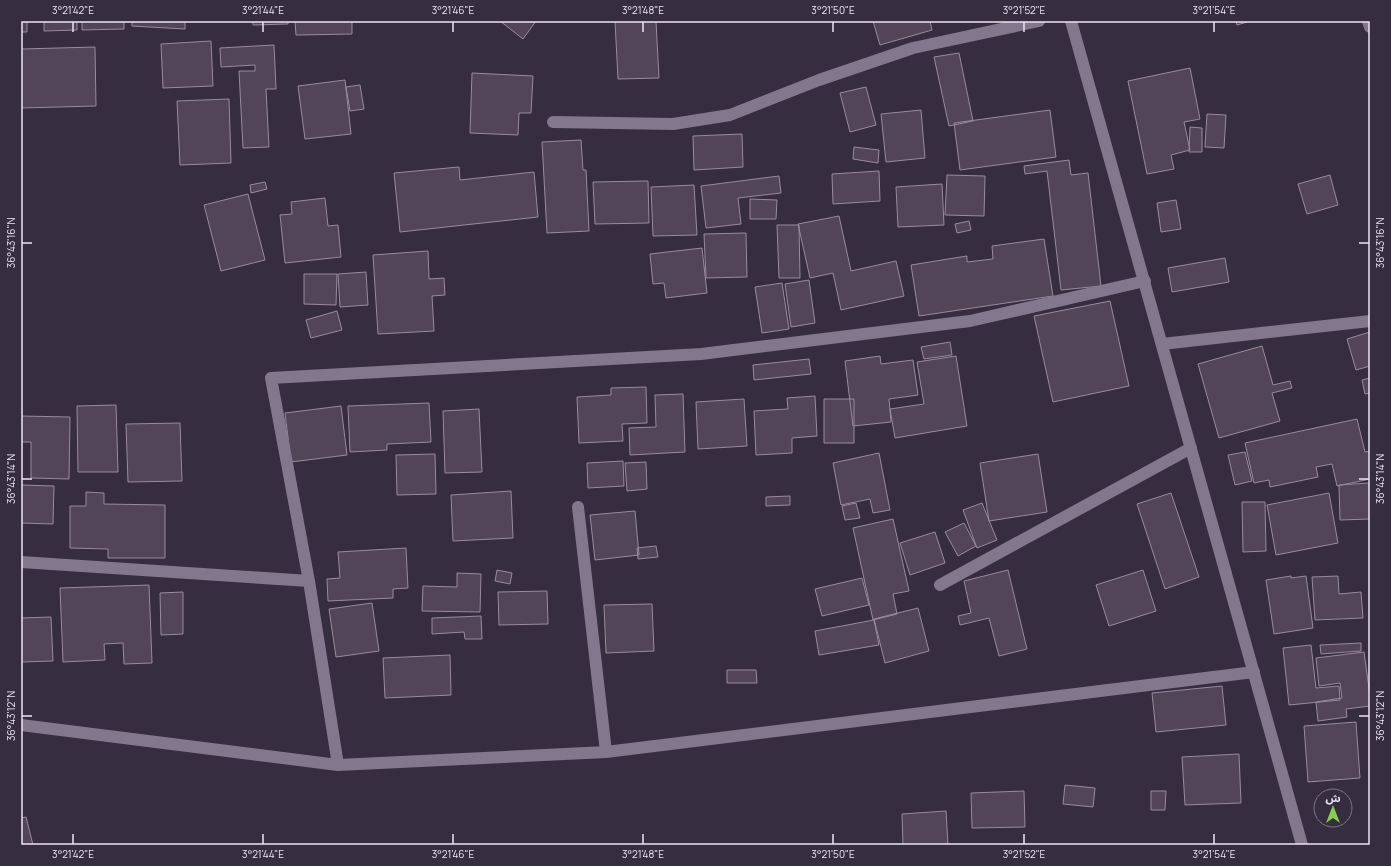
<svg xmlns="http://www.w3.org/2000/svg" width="1391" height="866" viewBox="0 0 1391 866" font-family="Manrope,'Noto Sans Arabic',sans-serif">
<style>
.building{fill:#534558;stroke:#9a8a9f}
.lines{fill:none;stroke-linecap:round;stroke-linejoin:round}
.minor{stroke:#82778d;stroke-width:12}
.tertiary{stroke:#82778d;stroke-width:12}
.ticks{fill:none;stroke:#ebe5f2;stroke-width:1.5}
.neatline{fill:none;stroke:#ebe5f2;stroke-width:1.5}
.ticks-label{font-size:10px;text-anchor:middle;fill:#ebe5f2}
</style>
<rect width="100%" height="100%" fill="#362d40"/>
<path class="building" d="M21 21H27V32H21Z
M44 21H77V30L44 31Z
M82 21H124V29L82 30Z
M132 21H185V29L132 26Z
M253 21H288V24L253 25Z
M295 21H352V34L296 35Z
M500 21H536L523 39Z
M615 21H656L659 78 618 79Z
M873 21H930L932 30 880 45Z
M1236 21H1247V22L1237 25Z
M211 41 213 86 163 88 161 44Z
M274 45 276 89H266L269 147 243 148 239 71H255V65L221 67 220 48Z
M95 47 96 106 21 108V49Z
M959 53 973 121 949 126 934 57Z
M1190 68 1200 119 1184 122 1190 150 1171 155 1174 169 1147 174 1128 81Z
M472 73 533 76 531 113H519L518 135 470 133Z
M345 80 351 134 305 139 298 86Z
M360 85 364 109 350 111 346 87Z
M866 87 876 125 850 132 840 93Z
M229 99 231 163 180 165 177 101Z
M921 110 925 158 886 162 881 114Z
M1050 110 1056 157 960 170 954 123Z
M1207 114 1226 115 1224 148 1205 147Z
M1190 127 1202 128V152H1189Z
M742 134 743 167 694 170 693 136Z
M581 140 583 170H586L589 231 547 233 542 142Z
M854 147 879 150 878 163 853 159Z
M1069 160 1071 175 1088 173 1101 286 1061 290 1047 171 1025 174 1024 166Z
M459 167 460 180 534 172 538 217 400 232 394 173Z
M879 171 880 201 833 204 832 174Z
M947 175 985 176 984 216 945 215Z
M1330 175 1338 205 1307 214 1298 184Z
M779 176 781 193 738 198 741 224 706 228 701 186Z
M648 181 649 223 595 224 593 182Z
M265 182 267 189 251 193 250 185Z
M942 184 944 225 898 227 896 187Z
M694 185 697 235 653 236 651 187Z
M248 194 265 260 221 271 204 205Z
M325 198 328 226 338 225 341 257 285 263 280 215 292 214 291 202Z
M750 199 777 200 776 219H750Z
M1176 200 1181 229 1161 232 1157 203Z
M839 216 851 271 896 261 904 296 841 310 833 273 810 278 798 224Z
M969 221 971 230 957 233 955 224Z
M777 225H799L800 278H779Z
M746 233 747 277 706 278 704 234Z
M1044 239 1053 296 919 316 911 265 967 256V262L993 259 992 246Z
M702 248 707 293 666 298 664 283 653 284 650 254Z
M428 251 429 279 444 278 445 295 432 296 434 331 378 334 373 255Z
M1225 258 1229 282 1172 292 1168 268Z
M366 272 368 305 340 307 338 274Z
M304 274H337L336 305 304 304Z
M809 280 815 323 791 327 785 284Z
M782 283 789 329 762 333 755 287Z
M1110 301 1129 386 1053 402 1034 316Z
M337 311 342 330 311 338 306 320Z
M1370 332V366L1356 370 1347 339Z
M950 342 952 355 924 359 921 347Z
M1262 346 1273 385 1290 381 1292 388 1272 393 1280 421 1219 438 1198 364Z
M880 356 881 364 913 360 918 395 889 399 891 422 853 426 845 361Z
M956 356 967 426 895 438 890 409 924 404 917 362Z
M809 359 811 374 754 380 753 365Z
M1370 378V393L1365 394 1362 380Z
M646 387 647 423 622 424 623 441 579 443 577 397 611 395V388Z
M683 394 685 452 630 455 629 428 656 427 655 395Z
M815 396 817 436 792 438V453L756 455 754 411 788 409 787 398Z
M744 399 747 446 698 449 696 402Z
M824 399H854V443H824Z
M429 403 431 442 387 444V450L350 452 348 406Z
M116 405 118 472H78L77 406Z
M341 406 347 455 291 462 285 413Z
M479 409 482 472 445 473 443 411Z
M21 416 70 417 69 479 31 478V442H21Z
M1357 419 1365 452 1370 451V479L1337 486 1332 464 1316 467 1318 477 1270 487 1269 480 1254 483 1245 443Z
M180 423 182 481 128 482 126 424Z
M1245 452 1252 481 1235 485 1228 455Z
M879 453 890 510 873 513 870 499 841 505 833 463Z
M435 454 436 494 397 495 396 455Z
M1038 454 1047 512 989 521 980 463Z
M623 461 624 486 588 488 587 463Z
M646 462 647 489 627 491 625 463Z
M1369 483 1370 519 1340 520 1339 485Z
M21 485 54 486 53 524 21 523Z
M511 491 513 538 453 541 451 495Z
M86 492 104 493V504L165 505V558H108V549L70 548V506H86Z
M1171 493 1199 577 1165 589 1137 504Z
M1329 493 1338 543 1276 555 1267 505Z
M790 496V505L766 506V497Z
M1242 502H1265L1266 551 1243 552Z
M856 503 860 518 845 520 842 506Z
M982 503 997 540 977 548 963 510Z
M635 511 639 555 595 560 590 515Z
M893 519 909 591 893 594 897 614 873 620 853 528Z
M964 523 976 546 958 556 945 532Z
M935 532 945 563 910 575 900 543Z
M656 546 658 557 638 559 637 548Z
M406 548 408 588 393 589V598L328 601 327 579 340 578 338 552Z
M497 570 512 573 510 584 495 581Z
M1008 570 1027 649 999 656 989 618 960 625 958 616 971 613 964 581Z
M1143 570 1156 611 1109 626 1096 585Z
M457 573 481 574 480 612 422 611 423 586 457 587Z
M1291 576V578L1306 576 1313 628 1274 634 1266 580Z
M1338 576 1339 594 1361 592 1363 618 1315 620 1312 577Z
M862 578 869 605 822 616 815 589Z
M149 585 152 663 124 664 123 643 104 644 105 660 63 662 60 588Z
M547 591 548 624 499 625 498 592Z
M183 592V634L161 635 160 593Z
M372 603 379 651 336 657 329 609Z
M652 604 654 651 606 653 604 605Z
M918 608 929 651 885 663 874 619Z
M481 616 482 639H465L464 632 432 634V618Z
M51 617 53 661 21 662V618Z
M874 620 879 645 819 655 815 631Z
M1361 643V651L1321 654 1320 645Z
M1311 645 1316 688 1339 686 1340 700 1289 705 1283 648Z
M1364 652 1370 696V706L1346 709 1347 717 1318 721 1316 702 1342 698 1340 683 1319 686 1316 658Z
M450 655 451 695 385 698 383 658Z
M727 670H756L757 683H727Z
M1222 686 1226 725 1156 732 1152 693Z
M1356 722 1360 778 1308 782 1304 726Z
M1239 754 1241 803 1185 805 1182 757Z
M1065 785 1095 788 1093 807 1063 804Z
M1024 791 1025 827 972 828 971 793Z
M1151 791H1166L1165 810H1151Z
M946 811 948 845H903L902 814Z
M26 817 33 845H21V818Z"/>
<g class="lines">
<path class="minor" d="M1368 21 1370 27
M553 122 673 124 730 115 819 80 913 48 1039 21
M1162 344 1370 321
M578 507 606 752
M21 562 309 581
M940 585 1191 448
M21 725 338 765 606 752 1254 672
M338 765 309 581 271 378 701 354 970 321 1145 281"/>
<path class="tertiary" d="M1071 21 1302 845"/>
</g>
<path class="ticks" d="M73 22V32M263 22V32M453 22V32M643 22V32M833 22V32M1024 22V32M1214 22V32M22 243H32M1359 243H1369M22 479H32M1359 479H1369M22 716H32M1359 716H1369M73 834V844M263 834V844M453 834V844M643 834V844M833 834V844M1024 834V844M1214 834V844"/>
<rect width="1391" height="866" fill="none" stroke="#362d40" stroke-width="44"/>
<g transform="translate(1333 808)"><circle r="19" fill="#362d40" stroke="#7e7787"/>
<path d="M0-3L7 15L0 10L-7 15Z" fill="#87cf4b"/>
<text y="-6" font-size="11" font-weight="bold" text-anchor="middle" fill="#ebe5f2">ش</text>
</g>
<rect x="22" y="22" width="1347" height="822" class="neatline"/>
<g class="ticks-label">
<text x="73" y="14">3°21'42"E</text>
<text x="263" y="14">3°21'44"E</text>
<text x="453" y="14">3°21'46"E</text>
<text x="643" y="14">3°21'48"E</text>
<text x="833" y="14">3°21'50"E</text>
<text x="1024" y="14">3°21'52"E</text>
<text x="1214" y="14">3°21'54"E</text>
<text transform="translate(11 243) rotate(-90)" y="4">36°43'16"N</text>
<text transform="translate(1380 243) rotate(-90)" y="4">36°43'16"N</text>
<text transform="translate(11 479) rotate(-90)" y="4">36°43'14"N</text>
<text transform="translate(1380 479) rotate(-90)" y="4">36°43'14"N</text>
<text transform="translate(11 716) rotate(-90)" y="4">36°43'12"N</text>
<text transform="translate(1380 716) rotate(-90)" y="4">36°43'12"N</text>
<text x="73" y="858">3°21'42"E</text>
<text x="263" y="858">3°21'44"E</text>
<text x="453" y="858">3°21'46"E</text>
<text x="643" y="858">3°21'48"E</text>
<text x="833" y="858">3°21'50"E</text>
<text x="1024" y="858">3°21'52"E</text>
<text x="1214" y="858">3°21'54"E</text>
</g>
</svg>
